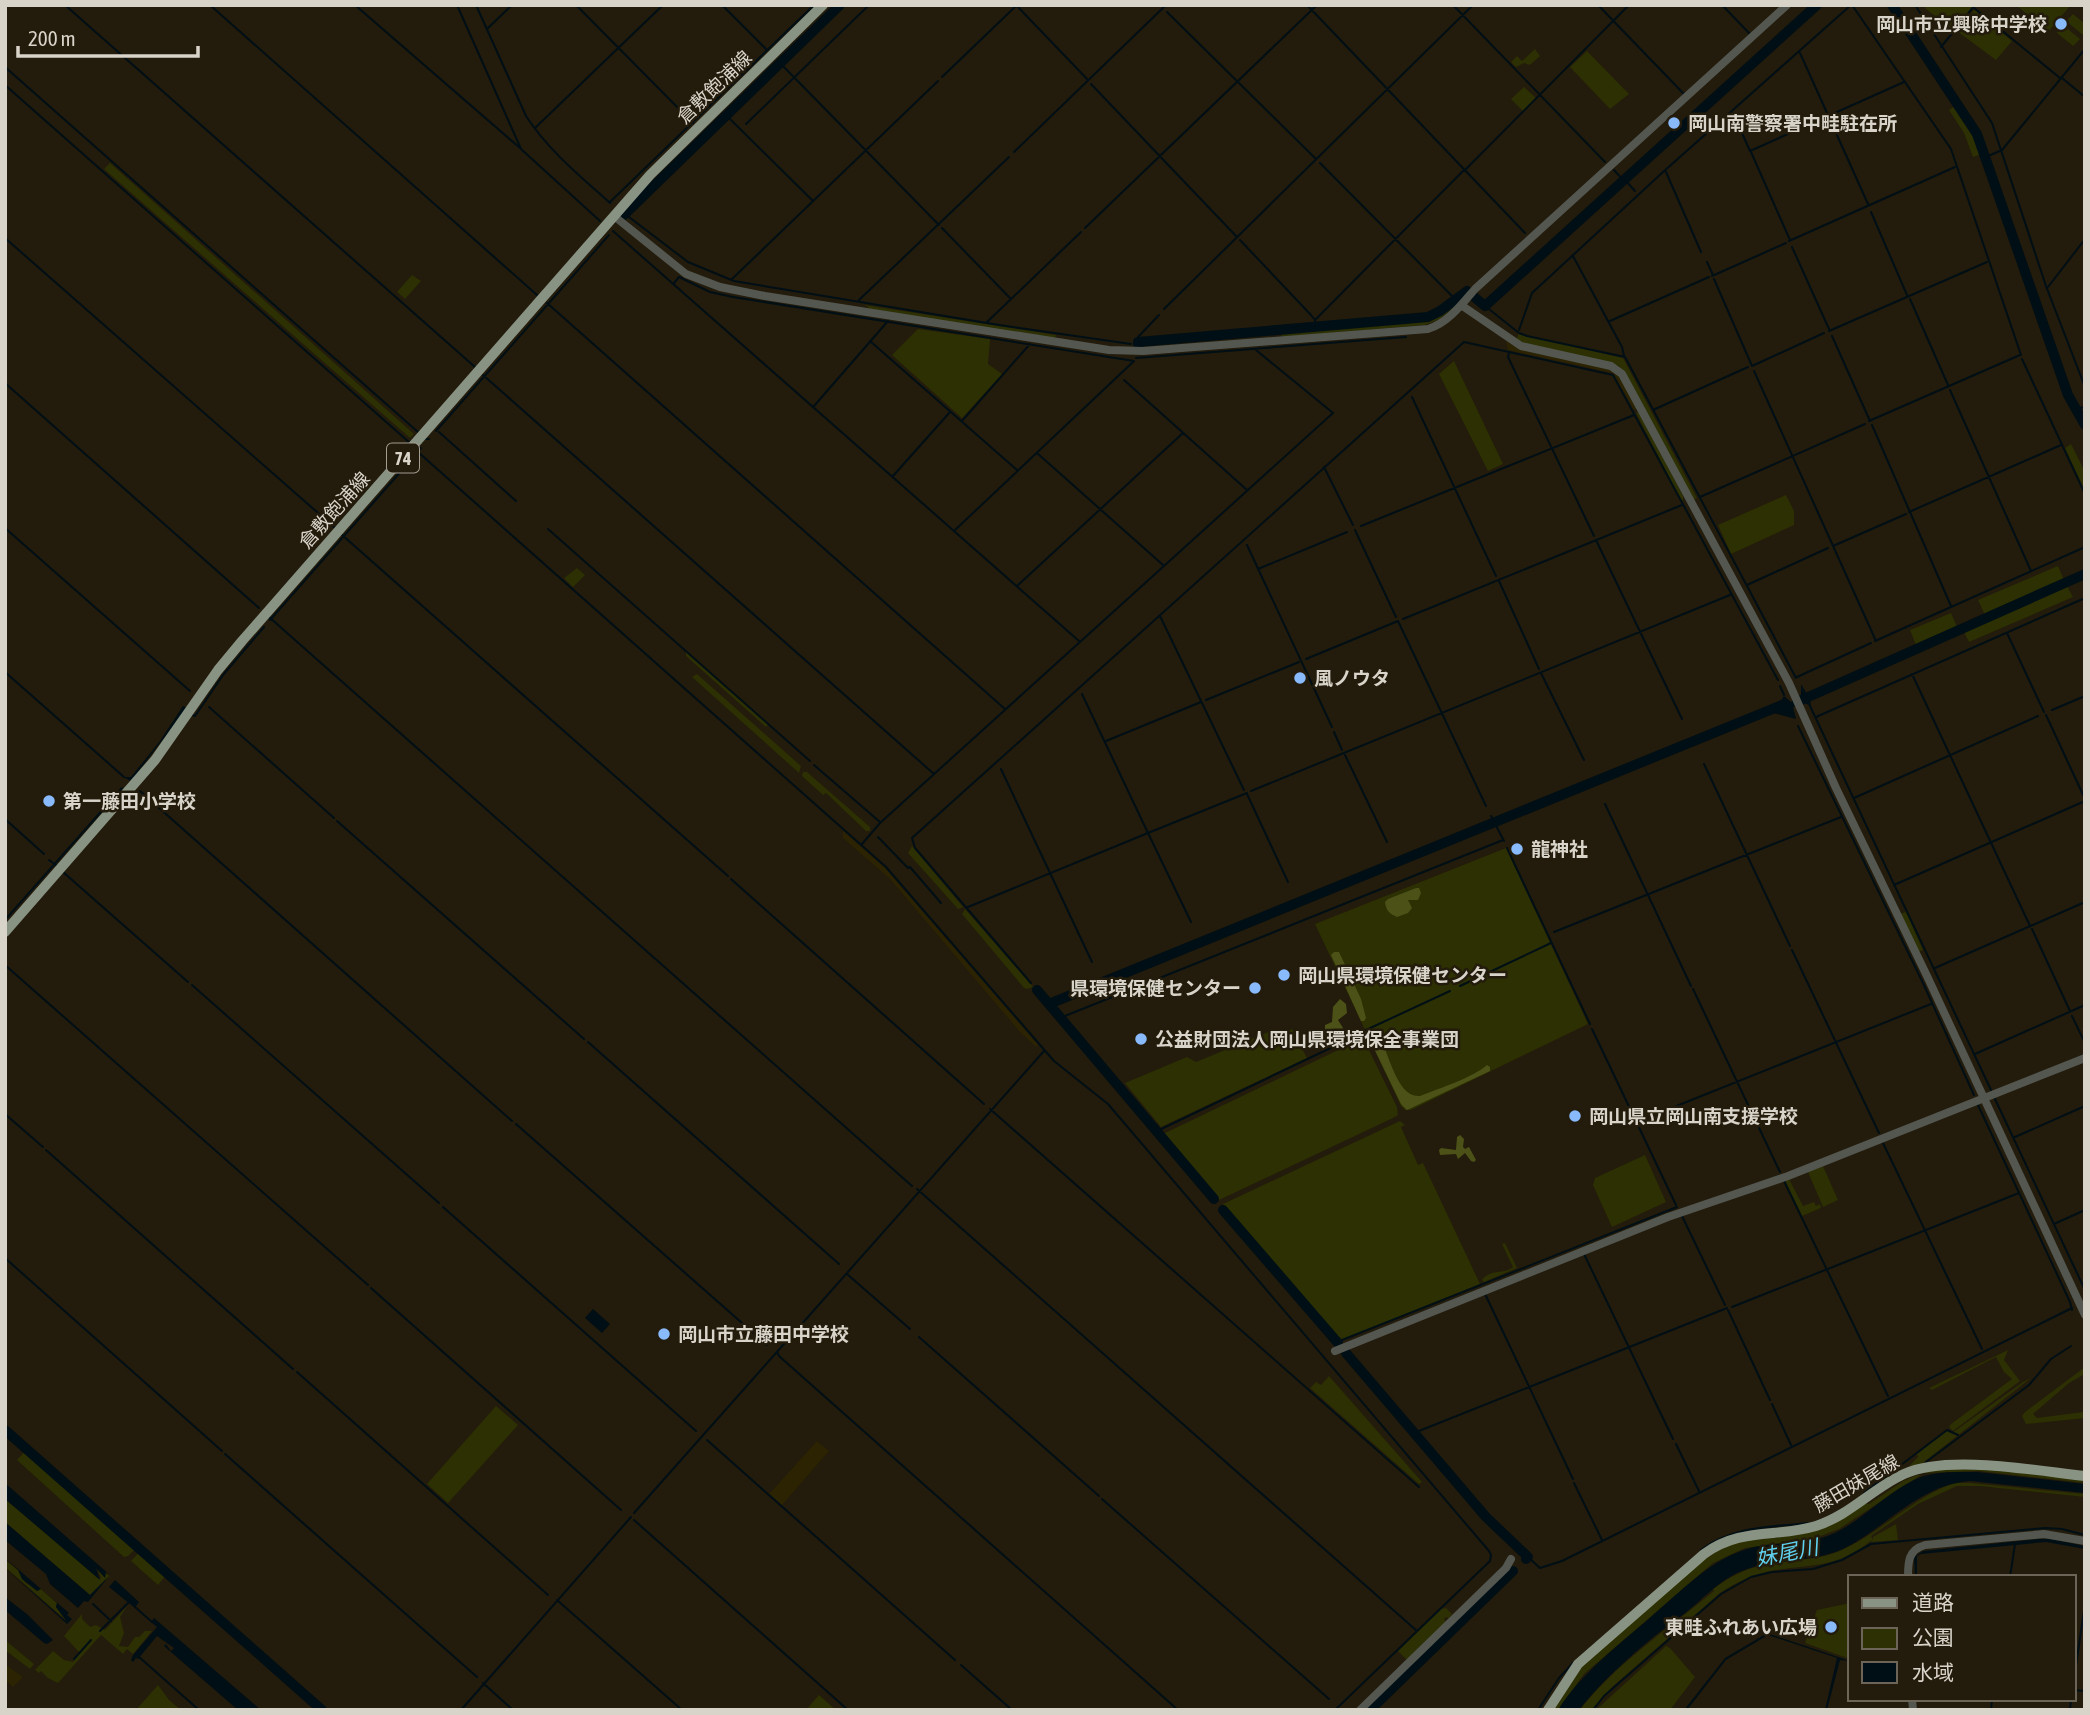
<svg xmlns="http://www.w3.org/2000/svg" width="2090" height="1715" viewBox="0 0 2090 1715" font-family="'Asap Condensed','Noto Sans JP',sans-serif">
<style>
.green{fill:#2c3002}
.forest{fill:#4c5217}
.sand{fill:#2b2302}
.water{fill:#000f15}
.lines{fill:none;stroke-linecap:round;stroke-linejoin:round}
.stream{stroke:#000f15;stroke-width:2}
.river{stroke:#000f15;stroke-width:10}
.minor{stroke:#535750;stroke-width:8}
.major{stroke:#899383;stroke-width:10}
.poi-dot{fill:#89bafc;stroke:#231b0b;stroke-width:2.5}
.labels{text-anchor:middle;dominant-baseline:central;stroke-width:5;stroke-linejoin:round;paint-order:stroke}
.shield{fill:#231b0b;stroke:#a29c91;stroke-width:2}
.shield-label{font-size:18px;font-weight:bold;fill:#d9d4ca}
.poi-label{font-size:19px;font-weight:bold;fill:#d9d4ca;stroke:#231b0b;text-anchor:start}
.street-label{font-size:19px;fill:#d9d4ca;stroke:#231b0b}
.water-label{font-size:21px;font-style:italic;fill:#60d0ef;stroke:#231b0b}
</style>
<rect width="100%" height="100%" fill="#231b0b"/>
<path class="green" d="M1927 5H1974L1953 31 1925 8Z
M2016 5H2071L2048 32Z
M1974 10 2012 41 1996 60 1957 31Z
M2073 14 2085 24 2083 35 2066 21Z
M2063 25 2080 39 2073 46 2057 33Z
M1535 49 1540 56 1530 65 1524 63 1516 67 1511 62 1517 56 1522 61Z
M1587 51 1629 94 1610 109 1570 67Z
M1524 87 1536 98 1523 111 1511 99Z
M1956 105 1970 125 1982 154 1973 157 1964 133 1949 110Z
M110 163 414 434 410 438 104 169Z
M412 275 421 281 405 299 397 292Z
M1453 304 1454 307 1440 319 1425 325 1284 337 1278 333 1424 320 1438 315Z
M865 305 1056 335 1055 339 870 309Z
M918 329 990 339 988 364 1002 374 962 418 892 355Z
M1518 334 1623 358 1697 498 1693 500 1619 366 1531 346 1517 340Z
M1454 361 1503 464 1488 471 1439 374Z
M1639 412 1683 496V500H1681L1636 413Z
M2071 444 2085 472V491L2065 448Z
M1786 495 1794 511V525L1731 554 1718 525Z
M2058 566 2064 580 1985 615 1978 600Z
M577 568 585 575 573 587 564 578Z
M2067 586 2073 597 1969 642 1963 630Z
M1951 613 1957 627 1916 645 1910 630Z
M686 652 768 725 766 727 686 656Z
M697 674 801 766 799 773 692 677Z
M803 772H807L870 827V831H866L826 793 823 795 802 776Z
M912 846 963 907 958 909 908 853Z
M1506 848 1588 1024 1411 1110H1405L1401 1106 1315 924Z
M965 909 1033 987 1027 989 1024 988 962 914Z
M1906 912 1923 950 1918 952 1900 914Z
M1278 1028 1281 1034 1292 1029 1307 1058 1161 1127 1125 1083 1187 1057 1196 1062Z
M1363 1038 1397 1107 1398 1115 1393 1118 1219 1200 1163 1134Z
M1400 1121 1405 1125 1401 1127 1418 1165 1423 1163 1480 1284 1339 1341 1223 1204Z
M1645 1155 1666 1202 1612 1227 1593 1185 1595 1178Z
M1823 1166 1838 1200 1823 1207 1808 1172Z
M1789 1179 1803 1206 1814 1202 1816 1206 1820 1204 1821 1208 1802 1216 1785 1180Z
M1505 1243 1517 1268 1484 1282 1482 1280C1491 1268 1504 1275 1513 1267L1502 1244Z
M2008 1350 2004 1360 2020 1381 1953 1431 1949 1427 1951 1424 2012 1379 2004 1372 1996 1357 1932 1390 1929 1388Z
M2085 1367V1374L2069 1383 2033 1414 2037 1418 2083 1412 2085 1413V1418L2026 1424 2022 1416 2025 1412Z
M1329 1376 1422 1482 1419 1484 1310 1388 1316 1382 1321 1385Z
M2031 1378 1920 1465 1909 1466 1918 1457 1917 1454 1947 1431 1952 1433 2023 1382Z
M496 1406 518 1425 448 1503 427 1484Z
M26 1450 136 1548 128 1556 124 1557 17 1460Z
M1960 1467 2085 1479V1483L1979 1471 1925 1473 1928 1470Z
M1917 1475H1921L1839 1529 1813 1539 1745 1548 1713 1563 1584 1674 1558 1710H1553L1577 1668 1700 1563 1727 1544 1788 1533 1863 1503 1869 1504 1903 1481Z
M1953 1483H1971L2085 1494V1497L1980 1486H1957L1918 1504 1871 1536 1873 1540V1537L1896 1524 1898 1540 1871 1542 1872 1540C1833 1573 1801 1562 1759 1574 1745 1578 1732 1585 1720 1593L1612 1687 1591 1710H1580C1616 1663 1671 1627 1714 1591L1713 1589C1730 1577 1746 1568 1767 1564 1792 1559 1818 1561 1842 1550 1881 1532 1910 1500 1953 1483Z
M5 1499 100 1579 101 1578 97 1568 110 1576 90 1595 5 1522Z
M140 1551 166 1575 158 1585 131 1561Z
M5 1560 18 1570 26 1583 41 1589 57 1603 56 1607 68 1622 5 1567Z
M1850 1603V1659L1805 1643 1817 1610Z
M128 1605 120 1617 124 1633 119 1646 128 1647 135 1637H139L145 1631H152L133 1654 127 1649 123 1654 101 1635 58 1683 48 1678 41 1671 39 1673 35 1670 53 1651 64 1660 73 1662 79 1652 64 1636 82 1614V1619L90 1627 96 1625 105 1630Z
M1446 1608 1452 1614 1449 1618 1446 1617 1444 1619 1446 1622 1407 1660 1398 1651 1441 1609Z
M5 1640 34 1664 30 1669 5 1650Z
M1666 1646 1670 1648 1695 1677 1670 1710 1627 1708 1625 1710H1596Z
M158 1685 169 1700 181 1710H136Z
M819 1695 836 1710H806Z"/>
<path class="forest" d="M1416 888H1419L1421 893 1418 900H1408L1412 908 1408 913 1397 917C1390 914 1386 911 1385 902L1388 899Z
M1334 952H1339L1361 999 1366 1018 1364 1021H1361L1331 955Z
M1340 999 1346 1004 1347 1013 1338 1020 1343 1028 1339 1035 1331 1038 1325 1036V1025L1332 1022 1333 1007Z
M1376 1031C1389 1048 1395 1098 1420 1096 1440 1088 1472 1078 1487 1065L1490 1067V1071L1407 1110 1401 1104 1368 1036Z
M1460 1135 1464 1139 1463 1147 1465 1149 1469 1147 1476 1160 1474 1162 1471 1161 1465 1153 1458 1159 1456 1154 1440 1155 1439 1150 1441 1148 1456 1150 1457 1137Z"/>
<path class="sand" d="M1506 341 1519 349 1611 369 1618 375 1637 408 1634 410 1613 373 1508 350Z
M843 831 885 868 1038 1045 1036 1047 1020 1032 890 879 843 838Z
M817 1441 829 1451 782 1505 769 1494Z
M5 1664 23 1677 13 1687 5 1680Z"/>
<path class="water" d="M1801 684 1810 699 1811 707 1804 702 1793 707 1796 719 1770 712 1769 708 1780 702 1784 696 1791 702 1801 696Z
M183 706 187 708 131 781 123 777H131L160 741Z
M593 1309 610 1324 602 1333 585 1318Z
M1977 1472 2085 1484V1493L1970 1481C1919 1485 1888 1526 1845 1548 1814 1563 1779 1558 1747 1569 1716 1580 1702 1602 1676 1620 1645 1642 1603 1679 1579 1710H1558C1582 1672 1619 1645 1652 1616 1679 1593 1707 1563 1741 1551 1770 1540 1802 1546 1830 1535 1864 1521 1889 1488 1924 1476 1941 1471 1960 1472 1977 1472Z
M5 1483 110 1575 88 1602 84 1601 78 1608 50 1584 46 1574 5 1540V1522L90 1595 110 1575 106 1572 105 1578 96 1568 100 1580 18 1510 5 1499Z
M2039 1539H2050L2085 1546V1549L2046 1542 1921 1554 1917 1556V1577H1915L1914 1557 1923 1551Z
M5 1558 69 1613 67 1615 72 1619 67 1624 5 1568 67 1622 56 1607 57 1603 41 1589 37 1591 22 1579 18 1570Z
M115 1580 139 1602 135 1608 109 1587Z
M5 1597 28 1615 53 1640 47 1644 44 1643 5 1610Z
M154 1618 261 1710H238L164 1646 166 1644 171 1651 174 1648 157 1636 138 1659 136 1658 133 1662 131 1660 133 1655 157 1627 151 1622Z
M1764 1632 1850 1661 1840 1660 1827 1710H1825L1837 1658 1768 1635 1726 1660 1687 1710H1684L1725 1658 1764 1635Z"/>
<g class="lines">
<path class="stream" d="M65 5 475 367
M210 5 537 295
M355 5 520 148
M457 5 521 149 600 221
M476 5 526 116C548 150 580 176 610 203
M576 5 693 123
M722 5 766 49
M1307 5 1525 233
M1453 5 1605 162
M1598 5 1683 93
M1722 5 1749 33
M1852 5 1951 149 2021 355
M1915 5 1992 123 2046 286 2085 387
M1017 6 1088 80
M1973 7 2060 78
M1167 12 1316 159
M487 29 512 5
M1941 47 1975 5
M1800 53 1868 204
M780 63 939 225
M5 67 418 432
M942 77 1017 5
M2062 78 2085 97
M1091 84 1236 236
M5 85 410 443
M1700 111 1710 122
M1733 113 1750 151 1904 82
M726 115 812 200
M746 124 867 7
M535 128 663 5
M1014 152 1166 5
M1751 152 1790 240
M1986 157 2002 150 2085 49
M1320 163 1456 300
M1466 169 1629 5
M1614 170 1624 181
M1666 172 1701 252
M1626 181 1635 191
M610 202 814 5
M1871 212 1907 295
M629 217 688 262 734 281 999 325 1131 344
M942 228 1010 298
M1085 228 1317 5
M613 231 1079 641
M5 238 334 527
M1240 240 1311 315 1315 320V327
M2085 240 2082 243 2085 245
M1789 241 1955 167
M1792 247 1829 329
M1573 256 1622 347 1624 356
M1707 262 1713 275
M1712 276 1786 243
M732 279 938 81
M1714 279 1752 366
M674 283 679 277 710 292 733 297 1134 361
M2048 287 2082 243
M1910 299 1948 385
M859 300 1009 157
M547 303 1005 709
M1485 306 1519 333 1527 336 1625 357 1796 678
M1164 309 1473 5
M1315 320 1464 170
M1610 321 1709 277
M986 323 1081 232
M1519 330 1532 293 1663 172 1851 5
M1829 331 1987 262
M1832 336 1870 421
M1138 337 1159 315
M870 341 1017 470
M1509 353 1508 357 1594 536
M1136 358 1406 337
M2022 359 2085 494
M1752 366 1824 333
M1754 371 1876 641
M483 375 934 774
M1124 380 1247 490
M5 383 259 608
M1950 390 2031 571
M1412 397 1496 576
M814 406 888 321
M1653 410 1748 367
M2077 410 2085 406
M962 421 1030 344
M1869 421 2020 355
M1872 425 1951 606
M436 431 609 235
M439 432 516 501
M426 439H429
M421 448 418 452 886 867 1054 1061 1108 1104 1489 1551 1491 1555 1490 1561 1335 1710
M1037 453 1163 565
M1324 467 1353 525
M893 476 950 412
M1700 497 1865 424
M1909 512 2061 445
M1361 526 1634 415
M5 528 190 691
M548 529 810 761
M955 530 1134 361
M1355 530 1396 617
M341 534 728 876
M1596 540 1682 719
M1247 545 1332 727
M1833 546 1906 514
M1258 569 1347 532
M1499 581 1539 669
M1747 585 1828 548
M1017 586 1183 433
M1160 616 1244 790
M269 617 912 1186
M1403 619 1682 505
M270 620 410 461
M2007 633 2044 712
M1875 641 2085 547
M1306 659 1398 621 1486 806
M5 672 124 777
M1541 673 1584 760
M1912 674 2030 926
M1797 677 1871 643
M1780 686 1784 695
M1082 694 1148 833 1247 793
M1206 700 1299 662
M1810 706 1991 1090
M209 707 334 818
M2052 710 2085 696
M192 715 195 716 223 675 264 627
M2046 715 2085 799
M1816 717 2085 598
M1798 726 1923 983 1974 1095
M1334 732 1342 750
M1106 741 1201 702
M1345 755 1387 842
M1704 764 1790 946
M814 765 880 822
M1001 769 1092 962
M140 791 512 1121
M1251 791 1730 595
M1247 794 1288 882
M1854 798 2038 716
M1605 804 1691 986
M1491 816 1504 841
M5 819 44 854
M337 821 584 1039
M878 837 908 868 910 867 941 903
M862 844 880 823 1333 413 1256 350
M1507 848 1590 1024
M49 860 56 865
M63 872 188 982
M731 879 984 1104
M1894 885 2085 801
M968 907 1148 833 1191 922
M5 920 122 788
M2032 929 2070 1011
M1554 932 1841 817
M1792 950 1879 1133
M5 965 368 1285
M1935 968 2085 902
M1031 983 915 848 912 838 1464 342 1613 375 1778 680
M192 985 439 1203
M1460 986 1551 943
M1693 989 1780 1172
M2072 1016 2085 1043
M1060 1018 1503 840
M1592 1029 1676 1205
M1366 1030 1450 991
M588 1042 839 1264
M1975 1054 2085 1005
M1995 1099 2085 1290
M1978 1105 2070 1302 2072 1310
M990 1109 1419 1487
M5 1114 43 1147
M1644 1119 1931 1004
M516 1124 767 1345
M1157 1131 1362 1033
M2015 1137 2085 1106
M1883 1143 1982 1349
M46 1150 293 1369
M1784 1181 1888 1396
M917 1189 1417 1631
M443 1207 696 1431
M1682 1216 1725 1305
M2054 1224 2085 1210
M1584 1254 1673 1439
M5 1258 222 1451
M847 1274 910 1329
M371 1288 621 1510
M1485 1294 1573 1479
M1732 1307 2019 1193
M1728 1310 1770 1400
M919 1337 1099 1496
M1337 1342 1677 1207
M777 1352 779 1356 1178 1710
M297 1372 548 1595
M1772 1404 1791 1445
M1414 1433 1727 1308
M707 1440 955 1660
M1676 1444 1699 1491
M225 1454 477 1677
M1926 1462 2029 1385 2051 1359 2071 1346
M1574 1483 1602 1540
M1864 1493 1947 1430 1958 1435
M1102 1499 1329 1699
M634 1513 1044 1051
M634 1520 848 1710
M1701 1550C1733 1526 1771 1527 1809 1523
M1528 1557 1540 1568 1562 1561 2072 1308
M2010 1577 2015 1544
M557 1600 682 1710
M93 1604 111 1621
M135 1607 152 1622
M100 1631 128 1603
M139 1657 199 1710
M74 1659 91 1640
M961 1665 1012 1710
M2074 1679 2085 1604
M483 1683 513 1710
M2074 1690 2085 1691
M461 1710 631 1517
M1538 1710 1559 1678 1573 1663
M1593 1710 1604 1696 1721 1594 1751 1577 1772 1572 1813 1569 1842 1560 1871 1544 2045 1528 2062 1529 2085 1535
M1991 1710 1992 1699
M2070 1710 2071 1699"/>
<path class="river" d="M1892 5 1977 134 2068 395 2085 425
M624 215 840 5
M1138 344V342L1428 317 1440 311 1467 291 1485 306 1817 5
M1797 702 2085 574
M1037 990 1214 1199
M1049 1004 1782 705
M1223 1210 1338 1343
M1346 1353 1486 1517 1528 1557 1526 1559
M5 1430 322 1710
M1370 1710 1513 1571"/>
<path class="minor" d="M614 216 686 274 720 287 765 296 1109 350 1143 351 1428 329C1448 323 1462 304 1475 289L1787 5
M1461 305 1521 346 1611 366 1622 374 1789 683 1836 788 1927 976 2085 1315
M1335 1351 1668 1217 1788 1176 2085 1058
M1908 1577C1908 1562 1908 1550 1925 1545L2044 1534 2085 1541
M1912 1699 1913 1710
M1360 1710 1506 1568 1511 1559"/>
<path class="major" d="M5 932 155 760 218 670 242 641 650 175 823 5
M1548 1710 1578 1664 1704 1554C1741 1527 1776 1538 1816 1526 1850 1515 1873 1488 1904 1474 1948 1454 2037 1471 2085 1476"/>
</g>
<g class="poi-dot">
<circle cx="2061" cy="24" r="7"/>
<circle cx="1674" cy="123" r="7"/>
<circle cx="1300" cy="678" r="7"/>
<circle cx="49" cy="801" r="7"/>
<circle cx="1517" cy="849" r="7"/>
<circle cx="1284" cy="975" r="7"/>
<circle cx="1255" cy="988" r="7"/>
<circle cx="1141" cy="1039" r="7"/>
<circle cx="1575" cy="1116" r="7"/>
<circle cx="664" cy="1334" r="7"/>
<circle cx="1831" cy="1627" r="7"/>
</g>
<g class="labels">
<rect class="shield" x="387" y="443.5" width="32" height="29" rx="5"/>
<g class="shield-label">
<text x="403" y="458">74</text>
</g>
<g class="poi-label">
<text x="2047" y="24" text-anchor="end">岡山市立興除中学校</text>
<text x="1688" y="123">岡山南警察署中畦駐在所</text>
<text x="1314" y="678">風ノウタ</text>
<text x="63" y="801">第一藤田小学校</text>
<text x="1531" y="849">龍神社</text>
<text x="1298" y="975">岡山県環境保健センター</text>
<text x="1241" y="988" text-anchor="end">県環境保健センター</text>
<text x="1155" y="1039">公益財団法人岡山県環境保全事業団</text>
<text x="1589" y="1116">岡山県立岡山南支援学校</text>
<text x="678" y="1334">岡山市立藤田中学校</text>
<text x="1817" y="1627" text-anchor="end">東畦ふれあい広場</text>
</g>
<g class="street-label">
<text transform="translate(714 87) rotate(-44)">倉敷飽浦線</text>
<text transform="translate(334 510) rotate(-48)">倉敷飽浦線</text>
<text transform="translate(1856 1483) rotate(-30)">藤田妹尾線</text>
</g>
<g class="water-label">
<text transform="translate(1787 1552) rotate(-11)">妹尾川</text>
</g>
</g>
<rect width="2090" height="1715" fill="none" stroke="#d9d4ca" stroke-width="14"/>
<rect x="1848" y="1575" width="228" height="126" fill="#231b0b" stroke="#6c6557" stroke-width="2"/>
<rect x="1862" y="1598" width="35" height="10" fill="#899383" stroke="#6c6557" stroke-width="2"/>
<text x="1912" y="1610" font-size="21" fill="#d9d4ca">道路</text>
<rect x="1862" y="1628" width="35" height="21" fill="#2c3002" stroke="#6c6557" stroke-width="2"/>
<text x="1912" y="1645" font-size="21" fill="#d9d4ca">公園</text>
<rect x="1862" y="1662" width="35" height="21" fill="#000f15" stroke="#6c6557" stroke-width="2"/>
<text x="1912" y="1680" font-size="21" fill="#d9d4ca">水域</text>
<path d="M18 46v10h180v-10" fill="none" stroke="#d9d4ca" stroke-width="3.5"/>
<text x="28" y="46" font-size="21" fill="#d9d4ca" stroke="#231b0b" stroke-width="5" paint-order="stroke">200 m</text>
</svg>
